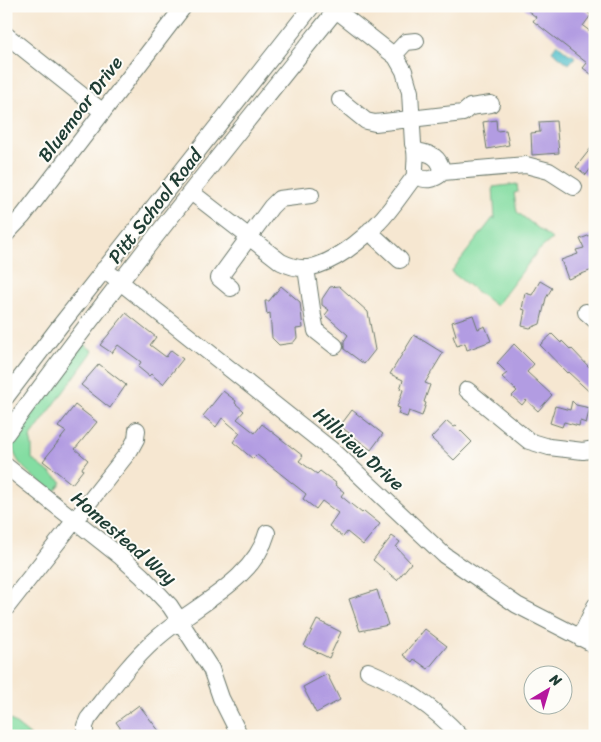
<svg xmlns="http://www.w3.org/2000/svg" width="601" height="742" viewBox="0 0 601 742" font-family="Sriracha,sans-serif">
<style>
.green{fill:#84dda2;stroke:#528d6b}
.water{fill:#51bfca;stroke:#387e7f}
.building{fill:#b29ce2}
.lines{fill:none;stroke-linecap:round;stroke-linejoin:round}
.minor-casing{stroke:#6a786b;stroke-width:18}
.path{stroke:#6a786b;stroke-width:2;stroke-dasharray:4 4;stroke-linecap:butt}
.minor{stroke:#fff;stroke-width:16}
.labels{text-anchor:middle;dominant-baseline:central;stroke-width:4;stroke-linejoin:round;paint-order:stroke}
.street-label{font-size:19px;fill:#1f3d34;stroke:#fdfcf7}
</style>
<rect width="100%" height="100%" fill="#fdfcf7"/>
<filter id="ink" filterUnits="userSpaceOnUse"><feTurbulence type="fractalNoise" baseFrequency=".02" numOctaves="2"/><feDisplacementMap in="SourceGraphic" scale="10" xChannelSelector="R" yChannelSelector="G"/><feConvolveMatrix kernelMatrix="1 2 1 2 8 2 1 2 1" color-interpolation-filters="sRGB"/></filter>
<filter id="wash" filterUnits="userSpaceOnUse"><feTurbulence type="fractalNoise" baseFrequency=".0096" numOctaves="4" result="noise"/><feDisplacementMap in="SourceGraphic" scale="20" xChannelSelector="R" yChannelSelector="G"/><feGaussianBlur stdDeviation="1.12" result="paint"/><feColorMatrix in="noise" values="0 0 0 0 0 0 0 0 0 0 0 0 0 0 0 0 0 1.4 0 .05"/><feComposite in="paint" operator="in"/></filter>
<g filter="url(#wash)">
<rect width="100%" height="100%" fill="#f6e7d1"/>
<path class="green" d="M517 184 518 192 514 193 517 212 552 239 537 252 496 306 451 272 493 218 495 219 493 187Z
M83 343 93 351 30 438 32 446V459L62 482 54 492C36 478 1 459 18 432Z
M6 716 31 736H6Z"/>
<path class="water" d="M557 44 569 54H571L575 57 569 64 552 51Z"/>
<g id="blocks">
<path class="building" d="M522 6H580L591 15 583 26 595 35V77L583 68 587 63 533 21 536 17Z
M496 120 497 131 506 130 509 145 487 149 483 122Z
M556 121 559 153 532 155 531 133 540 132 539 122Z
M595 143V163L586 175 576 167Z
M593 234 595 241V269L568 279 561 260 578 254 576 250 584 248 580 239Z
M540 281 552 288 546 298 540 324 530 328 522 326 525 310 522 309 525 293 532 295Z
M281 286 300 302 303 328 296 329 297 338 293 343 279 345 272 338 270 313 267 314 265 301H269Z
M339 286 368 312 375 350 364 364 344 349V341L348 335 325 315 329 310 322 305V299L330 287Z
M126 313 156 337 150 345 166 357 171 350 183 359 163 384 151 374 149 376 138 367 141 362 118 345 112 353 100 345Z
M473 315 478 329 485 326 491 341 467 350 465 343 457 346 453 336 456 335 452 322Z
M552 334 561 343 562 341 571 350 572 349 589 367 595 360V397L568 372 567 373 540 345Z
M414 335 443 353 425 383 430 385 424 402 426 403 422 416 409 411 407 417 398 414 400 408 397 407 403 390 400 389 403 380 390 374Z
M514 344 534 364 527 372 552 395 538 411 526 400 522 405 512 396 517 391 502 377 507 373 497 363Z
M99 364 126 385 110 408 81 385Z
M223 391 236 401 235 403 244 411 237 419 255 433 262 424 303 456 299 461 317 474 320 471 336 483 335 485 344 492 341 496 362 513 364 511 380 524 363 545 347 532 343 537 329 526 338 513 322 501 316 509 303 499 306 494 257 455 253 459 233 442 240 433 222 418 216 427 203 416Z
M572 401 576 405 590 408 586 423 580 421 579 426 564 422 562 427 550 423 555 406 570 410Z
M75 405 97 422 75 449 88 460 82 468 83 470 72 484 43 461 66 432 58 427Z
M352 410 383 434 371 450 340 426Z
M447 421 454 427 456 426 472 442 454 460 431 438Z
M392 536 400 542 396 547 411 563 397 580 373 560Z
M377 590 388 625 360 631 349 599Z
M317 620 341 632 329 658 304 646Z
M425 629 447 646 428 669 414 659 412 662 403 655Z
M327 674 340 700 316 713 303 687Z
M139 705 163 736H126L116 722Z"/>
</g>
</g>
<g filter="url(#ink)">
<use href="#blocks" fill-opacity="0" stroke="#6a786b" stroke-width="1"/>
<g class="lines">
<defs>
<path id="minor" d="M6 35 103 112
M394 55 406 42 416 41
M340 100 366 121 375 123 463 113 470 107 491 104
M417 151C433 154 439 157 443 172
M415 176C427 181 433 181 443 172L526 165 549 171 574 187
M191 192 281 262C289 266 299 269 308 268 334 263 361 241 379 222 392 209 403 191 415 176 414 165 418 154 413 144L410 92 404 71 396 57 331 6
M370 230 376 238 400 260
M6 234 23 216 184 6
M306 268 313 316 316 331 335 346
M104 269 338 455 444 555 517 605 595 645
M231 288 219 278 271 207 279 199 311 195
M586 312 595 320
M467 390 529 441 549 447 583 451 595 449
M6 397 59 327 312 6
M6 434C112 288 226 147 339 6
M6 466 121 557 142 576 170 606 211 669 221 698 240 736
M6 608 130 450 136 439 137 430
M580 638 595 606
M368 671C400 684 437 710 460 736
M85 736V726L88 719C109 692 129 663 155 640 190 607 253 583 267 533"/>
</defs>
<use href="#minor" class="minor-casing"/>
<path class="path" d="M6 727 14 736"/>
<use href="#minor" class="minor"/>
</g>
</g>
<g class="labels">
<g class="street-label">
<text transform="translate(80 109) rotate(-53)">Bluemoor Drive</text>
<text transform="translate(155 206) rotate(-52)">Pitt School Road</text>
<text transform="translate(359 449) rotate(42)">Hillview Drive</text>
<text transform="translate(124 538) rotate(41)">Homestead Way</text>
</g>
</g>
<rect width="601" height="742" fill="none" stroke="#fdfcf7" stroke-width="25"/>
<g transform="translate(548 690) rotate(38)"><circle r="24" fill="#fdfcf7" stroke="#a4b0a9"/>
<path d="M0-4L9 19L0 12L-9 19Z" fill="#b5179e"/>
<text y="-8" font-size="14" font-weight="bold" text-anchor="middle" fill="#1f3d34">N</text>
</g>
</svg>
